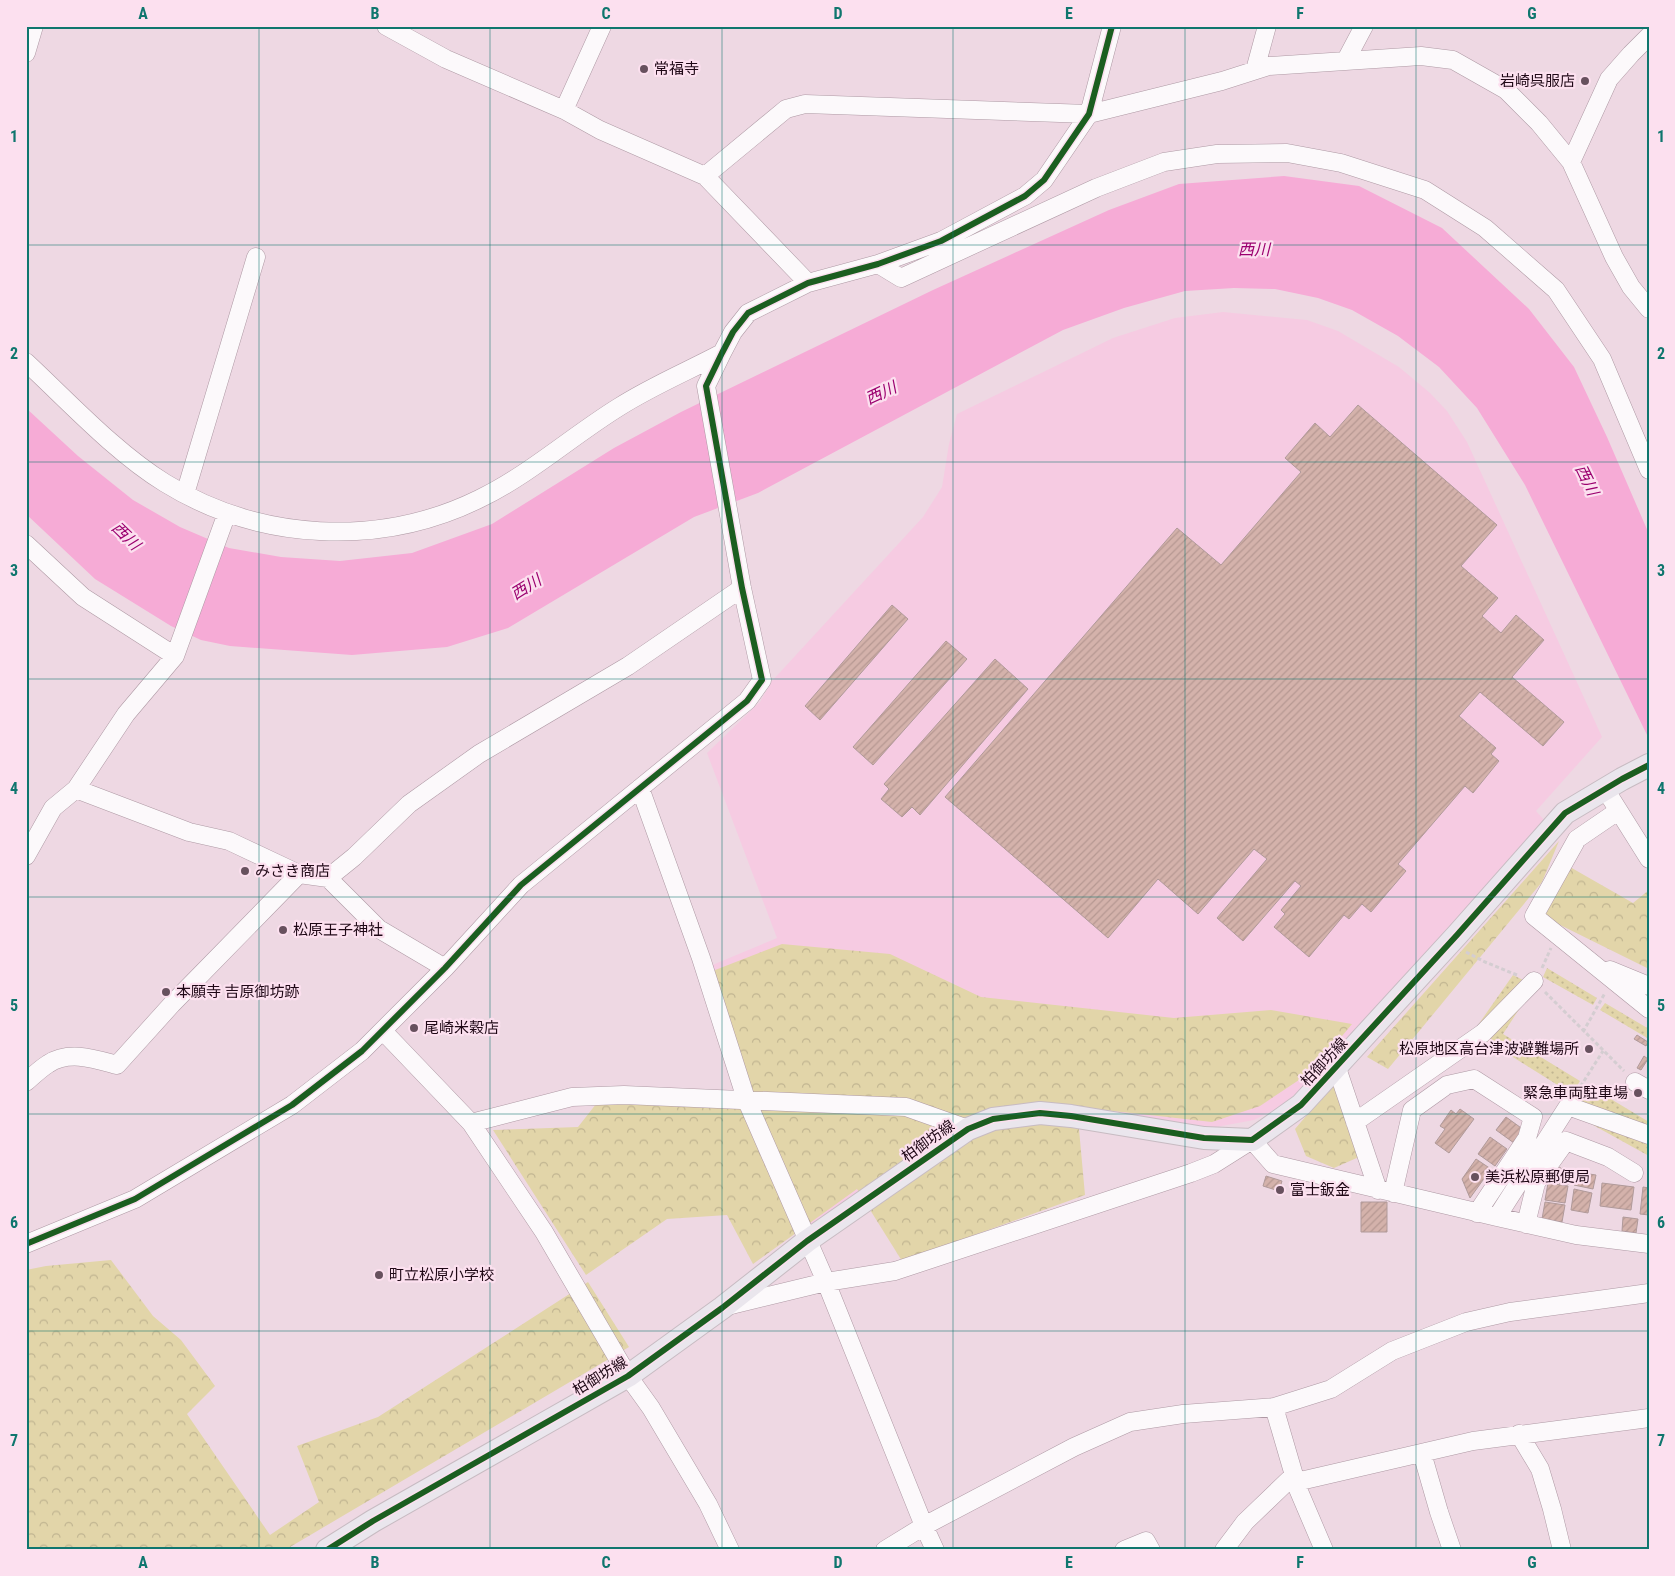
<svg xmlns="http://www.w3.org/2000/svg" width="1675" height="1576" viewBox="0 0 1675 1576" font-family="'Roboto Condensed','Noto Sans JP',sans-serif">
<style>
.built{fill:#f6cbe2}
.grass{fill:url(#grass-dots)}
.forest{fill:url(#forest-crowns)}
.water{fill:#f6abd6}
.building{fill:url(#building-hatch);stroke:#b09a9a}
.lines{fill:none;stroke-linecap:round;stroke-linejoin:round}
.minor-casing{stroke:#ae99a4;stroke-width:19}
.major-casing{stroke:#c7bbc2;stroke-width:24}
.path{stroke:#d4cdd1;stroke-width:3;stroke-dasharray:4 2.5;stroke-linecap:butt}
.minor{stroke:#fcf9fb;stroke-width:18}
.major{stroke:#eae6ed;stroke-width:22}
.cycleway-casing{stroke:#fce0ef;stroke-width:9}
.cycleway{stroke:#1b5e20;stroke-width:6}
.grid{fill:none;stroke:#0f766e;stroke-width:1;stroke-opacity:0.55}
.poi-dot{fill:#67515e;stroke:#fce0ef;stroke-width:2}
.labels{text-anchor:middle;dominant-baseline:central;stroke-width:4.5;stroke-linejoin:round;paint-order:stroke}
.poi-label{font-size:15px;fill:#1f0816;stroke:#fce0ef;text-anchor:start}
.street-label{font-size:15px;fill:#1f0816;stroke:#fce0ef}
.water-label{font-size:16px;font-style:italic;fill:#9b006f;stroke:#fce0ef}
.neatline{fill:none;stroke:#0f766e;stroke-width:2}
.grid-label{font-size:16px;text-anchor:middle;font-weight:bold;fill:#0f766e}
</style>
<defs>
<pattern id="grass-dots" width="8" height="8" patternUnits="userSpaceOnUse" patternTransform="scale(1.25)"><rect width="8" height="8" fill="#e2d5a9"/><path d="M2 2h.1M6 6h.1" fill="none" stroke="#c1b591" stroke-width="1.8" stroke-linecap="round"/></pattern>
<pattern id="forest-crowns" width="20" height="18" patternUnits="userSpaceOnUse" patternTransform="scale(1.25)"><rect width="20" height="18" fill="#e2d5a9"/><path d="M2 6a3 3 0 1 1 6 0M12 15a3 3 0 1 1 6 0" fill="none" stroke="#c1b591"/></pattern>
<pattern id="building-hatch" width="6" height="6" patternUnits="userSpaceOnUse" patternTransform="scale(1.25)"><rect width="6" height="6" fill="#d4b2ab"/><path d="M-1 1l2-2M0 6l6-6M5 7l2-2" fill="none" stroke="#b69892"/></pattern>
</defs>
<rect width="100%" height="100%" fill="#eed8e3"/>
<path class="built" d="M1223 312 1307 320 1338 331 1399 367 1430 393 1447 411 1467 442 1602 737 1536 811 1545 821 1302 1089 1276 1109 1254 1120 1216 1127 1185 1130 1068 1109 807 1232 710 966 777 938 707 753 760 702 772 681 923 517 942 487 949 444 957 414 1113 338 1175 318Z"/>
<path class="grass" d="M1547 968 1597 998 1593 1005 1543 977Z
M1513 975 1525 981 1471 1035Z
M1527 997 1503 1034 1580 1081 1572 1094 1487 1041Z
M1605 1003 1649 1029V1039L1600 1010Z
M1586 1084 1649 1122V1126L1574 1101Z
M1575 1115 1649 1140V1156Z"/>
<path class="forest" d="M1559 841 1542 882 1388 1069 1367 1057Z
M1570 867 1633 903 1649 890V969L1544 917Z
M782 944 890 954 981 997 1174 1018 1271 1010 1352 1024 1314 1070 1260 1106 1212 1122 1077 1107 1085 1195 902 1261 857 1189 753 1264 727 1215 667 1219 586 1275 493 1130 578 1127 600 1099 756 1107 710 972Z
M1335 1082 1359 1157 1334 1168 1306 1156 1295 1129Z
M111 1260 153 1316 181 1340 215 1386 187 1414 270 1535 319 1502 297 1446 378 1417 588 1282 629 1347 285 1550H26V1270L46 1266Z"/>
<path class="water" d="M1284 176 1359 186 1442 228 1529 309 1574 367 1607 437 1649 534V739L1525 485 1477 408 1439 367 1398 336 1352 310 1318 298 1275 289 1234 288 1185 291 1124 308 1063 330 758 493 694 517 508 628 447 647 352 655 230 646 201 640 171 626 95 579 26 514V408L78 456 133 500 180 527 229 548 281 557 340 561 412 553 492 524 614 448 681 412 933 290 1109 210 1179 184Z"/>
<path class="building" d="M1358 405 1497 525 1461 566 1498 598 1482 616 1501 633 1516 615 1544 640 1512 677 1564 722 1543 746 1480 692 1459 716 1496 748 1491 754 1499 761 1473 793 1465 786 1398 864 1406 871 1371 912 1362 904 1349 919 1344 915 1309 957 1274 927 1285 914 1281 910 1301 886 1295 881 1243 941 1217 918 1267 859 1254 849 1198 914 1158 879 1108 938 945 797 1177 528 1221 565 1301 472 1285 458 1315 423 1330 437Z
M892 605 908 619 820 720 805 706Z
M946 641 967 659 873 765 853 747Z
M995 659 1028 689 920 815 912 807 902 817 881 799 889 789 884 784Z
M1637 1035 1648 1042 1646 1046 1634 1039Z
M1644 1056 1648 1059 1641 1070 1637 1068Z
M1460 1109 1474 1119 1449 1153 1435 1143 1445 1129 1440 1126 1451 1110 1456 1114Z
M1506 1117 1524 1130 1514 1143 1496 1130Z
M1490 1137 1507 1149 1495 1166 1478 1154Z
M1476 1159 1491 1169 1470 1198 1462 1179Z
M1552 1166 1561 1168 1559 1182 1550 1181Z
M1562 1168 1571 1170 1569 1184 1559 1183Z
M1576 1172 1596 1175 1593 1189 1574 1185Z
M1266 1176 1282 1181 1279 1191 1263 1186Z
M1548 1183 1568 1186 1565 1203 1545 1200Z
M1602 1183 1634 1187 1631 1210 1600 1206Z
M1643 1187 1649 1188V1215L1640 1214Z
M1574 1189 1592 1193 1588 1213 1571 1210Z
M1361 1202H1387V1232H1361Z
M1545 1202 1565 1205 1562 1222 1542 1219Z
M1623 1217 1638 1219 1636 1233 1622 1231Z"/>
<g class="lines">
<defs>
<path id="minor" d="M386 26 446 59 564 110 600 130 705 176 808 283
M26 53 34 26
M1346 60 1364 26
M1255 70 1267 26
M564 110 602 26
M1571 162 1609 79 1631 54 1649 36
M705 176 786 109 805 104 1089 114 1222 81 1269 66 1421 56 1453 60 1506 90 1539 123 1571 162 1614 257 1631 287 1649 309
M878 264 901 278 1096 188 1164 162 1217 154 1287 153 1341 163 1425 190 1485 228 1556 290 1602 359 1649 470
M26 362C69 402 116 453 165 483 259 541 379 548 479 499 529 475 572 436 619 407 652 386 688 371 722 353
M185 494 256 257
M26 544 83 597 175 656
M640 788 701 958 746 1099 826 1282 924 1526 935 1550
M76 789 189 832 229 841 299 874 328 878 379 929 445 968
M1605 789 1649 859
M1618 811 1577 839 1534 916 1649 1009
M26 856 53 808 76 789 126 714 175 656 227 513
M328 878 354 857 409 804 479 754 628 666 742 588
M1610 970 1649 986
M383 1031 471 1123 544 1232 628 1376 651 1408 708 1504 730 1550
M1337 1068 1378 1190
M26 1082C33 1076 40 1069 48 1064 69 1050 95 1059 117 1065L172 1004 299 874
M1635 1082 1649 1090
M1355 1122 1483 1033 1534 981
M471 1123 572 1097 624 1095 906 1107 968 1129
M1393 1193 1412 1110 1447 1085 1474 1079 1533 1117 1527 1138 1477 1213
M1497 1217 1568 1106 1649 1135
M1526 1224 1536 1183 1566 1141 1608 1157 1634 1173
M26 1244 135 1199 292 1105 362 1051 445 968 521 885 747 701 762 680 742 588 706 386 722 353 733 332 748 313 808 283 878 264 941 241 1025 196 1044 180 1089 114 1112 26
M727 1306 826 1282 895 1271 1191 1173 1214 1164 1252 1140 1273 1164 1497 1217 1576 1235 1649 1244
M1274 1407 1298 1489 1324 1550
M1519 1434 1540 1469 1552 1509 1562 1550
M1422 1453 1439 1512 1452 1550
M1296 1482 1473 1441 1649 1418
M885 1550 924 1526 1074 1447 1130 1422 1183 1414 1274 1407 1331 1389 1392 1351 1466 1322 1510 1312 1649 1293
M1124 1550 1146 1541 1151 1550
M1224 1550 1245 1522 1294 1475"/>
<path id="major" d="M327 1550 373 1521 628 1376 722 1308 807 1241 968 1129 993 1119 1040 1113 1071 1116 1204 1138 1252 1140 1301 1105 1457 935 1565 813 1622 779 1649 765"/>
</defs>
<use href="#minor" class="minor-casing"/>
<use href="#major" class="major-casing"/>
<path class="path" d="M1466 952 1485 962 1517 975
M1542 968 1551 948
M1545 992 1624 1071
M1583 1032 1605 993
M1577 1092 1603 1051"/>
<use href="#minor" class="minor"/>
<use href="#major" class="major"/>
<defs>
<path id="cycleway" d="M26 1244 135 1199 292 1105 362 1051 445 968 521 885 747 701 762 680 742 588 706 386 722 353 733 332 748 313 808 283 878 264 941 241 1025 196 1044 180 1089 114 1112 26
M327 1550 373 1521 628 1376 722 1308 807 1241 968 1129 993 1119 1040 1113 1071 1116 1204 1138 1252 1140 1301 1105 1457 935 1565 813 1622 779 1649 765"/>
</defs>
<use href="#cycleway" class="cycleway-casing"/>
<use href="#cycleway" class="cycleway"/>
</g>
<path class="grid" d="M259 26V1550M490 26V1550M722 26V1550M953 26V1550M1185 26V1550M1416 26V1550M26 245H1649M26 462H1649M26 679H1649M26 897H1649M26 1114H1649M26 1331H1649"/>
<g class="poi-dot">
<circle cx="644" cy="69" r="5"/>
<circle cx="1585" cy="81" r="5"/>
<circle cx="245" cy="871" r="5"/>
<circle cx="283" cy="930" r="5"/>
<circle cx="166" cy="992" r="5"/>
<circle cx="414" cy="1028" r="5"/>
<circle cx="1589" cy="1049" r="5"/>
<circle cx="1638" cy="1093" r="5"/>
<circle cx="1475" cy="1177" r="5"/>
<circle cx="1280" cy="1190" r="5"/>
<circle cx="379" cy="1275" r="5"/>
</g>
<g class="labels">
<g class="poi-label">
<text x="654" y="69">常福寺</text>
<text x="1575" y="81" text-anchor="end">岩崎呉服店</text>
<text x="255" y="871">みさき商店</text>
<text x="293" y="930">松原王子神社</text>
<text x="176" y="992">本願寺 吉原御坊跡</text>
<text x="424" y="1028">尾崎米穀店</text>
<text x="1579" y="1049" text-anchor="end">松原地区高台津波避難場所</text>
<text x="1628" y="1093" text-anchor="end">緊急車両駐車場</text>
<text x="1485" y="1177">美浜松原郵便局</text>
<text x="1290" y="1190">富士鈑金</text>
<text x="389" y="1275">町立松原小学校</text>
</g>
<g class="street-label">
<text transform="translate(1324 1062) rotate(-47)">柏御坊線</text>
<text transform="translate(928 1141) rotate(-35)">柏御坊線</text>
<text transform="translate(600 1376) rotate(-31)">柏御坊線</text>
</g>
<g class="water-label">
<text x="1254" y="249">西川</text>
<text transform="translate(881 393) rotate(-25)">西川</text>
<text transform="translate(1587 480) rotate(64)">西川</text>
<text transform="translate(126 536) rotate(44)">西川</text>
<text transform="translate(526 587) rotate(-32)">西川</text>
</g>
</g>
<rect width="1675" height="1576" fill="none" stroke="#fce0ef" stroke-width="55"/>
<rect x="28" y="28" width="1620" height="1520" class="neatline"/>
<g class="grid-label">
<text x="143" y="19">A</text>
<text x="375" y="19">B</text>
<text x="606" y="19">C</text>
<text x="838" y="19">D</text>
<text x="1069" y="19">E</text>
<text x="1300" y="19">F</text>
<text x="1532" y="19">G</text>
<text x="14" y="142">1</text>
<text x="1661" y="142">1</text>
<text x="14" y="359">2</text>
<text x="1661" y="359">2</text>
<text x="14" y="576">3</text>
<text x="1661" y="576">3</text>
<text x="14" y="794">4</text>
<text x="1661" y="794">4</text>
<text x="14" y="1011">5</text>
<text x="1661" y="1011">5</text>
<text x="14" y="1228">6</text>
<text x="1661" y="1228">6</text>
<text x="14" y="1446">7</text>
<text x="1661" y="1446">7</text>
<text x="143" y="1568">A</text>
<text x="375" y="1568">B</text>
<text x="606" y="1568">C</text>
<text x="838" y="1568">D</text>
<text x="1069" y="1568">E</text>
<text x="1300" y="1568">F</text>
<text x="1532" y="1568">G</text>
</g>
</svg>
